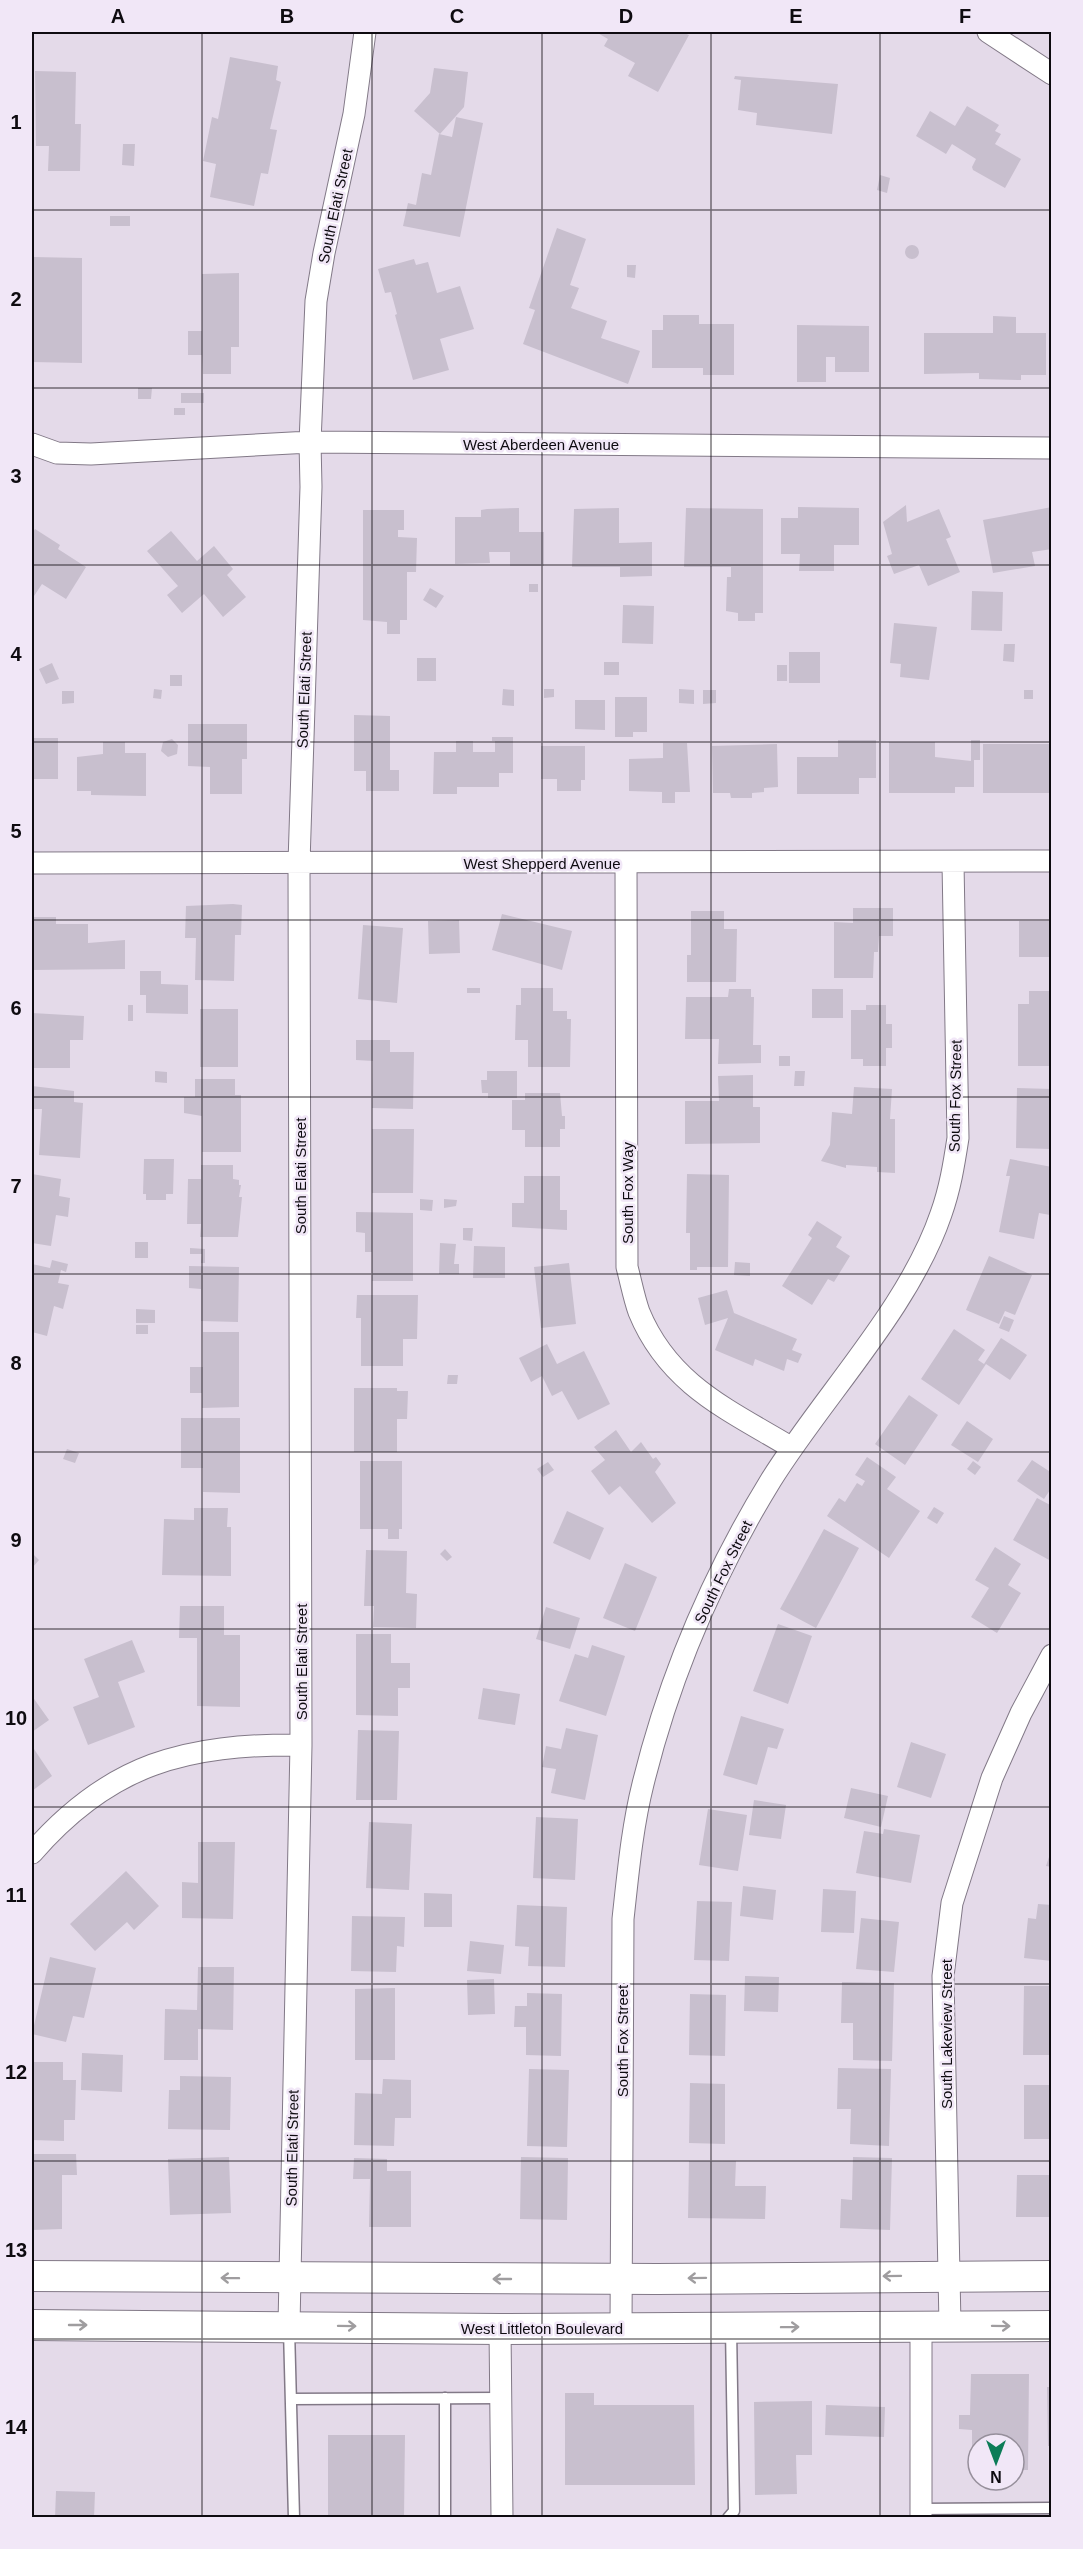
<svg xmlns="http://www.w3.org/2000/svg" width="1083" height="2549" viewBox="0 0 1083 2549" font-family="Helvetica,sans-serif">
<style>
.building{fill:#c8bfce}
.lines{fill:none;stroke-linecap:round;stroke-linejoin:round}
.lane-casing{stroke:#827987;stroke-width:13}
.street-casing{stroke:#827987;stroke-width:23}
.secondary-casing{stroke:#827987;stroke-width:32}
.lane{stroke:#fff;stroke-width:10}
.street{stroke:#fff;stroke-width:21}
.secondary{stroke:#fff;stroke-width:30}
.oneway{stroke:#9f9d9f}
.grid{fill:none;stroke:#0e0b10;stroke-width:1.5;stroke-opacity:0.55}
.labels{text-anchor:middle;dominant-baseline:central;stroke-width:5;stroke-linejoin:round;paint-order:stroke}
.street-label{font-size:15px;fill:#0e0b10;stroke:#f1e7f7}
.neatline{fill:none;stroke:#0e0b10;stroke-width:2}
.grid-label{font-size:20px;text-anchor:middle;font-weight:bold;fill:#0e0b10}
</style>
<rect width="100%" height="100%" fill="#e4dae9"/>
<path class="building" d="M596 32H682L689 35 658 92 628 76 635 63 604 46 608 39Z
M230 57 278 66 276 80 281 82 270 129 277 130 268 174 261 173 254 206 210 197 216 164 203 161 212 117 218 119Z
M434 68 468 72 464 107 440 134 414 111 430 93Z
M35 71 76 72 75 124H81L80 171H48L49 146H36Z
M735 76 838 84 832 134 756 125 757 113 738 110 741 80 734 79Z
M967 106 999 125 995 131 1001 134 995 144 1021 159 1005 188 973 170 972 167 976 159 952 144 946 154 916 136 930 111 955 126Z
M456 117 483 123 460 237 403 226 408 203 416 205 422 173 431 175 439 134 452 137Z
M123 144H135L134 166 122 165Z
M880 175 890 178 887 193 877 190Z
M110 216H130V226H110Z
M557 228 586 239 570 285 579 288 571 308 607 321 601 338 640 351 628 384 523 344 535 310 529 308Z
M905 252a7 7 0 1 1 14 0a7 7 0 1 1-14 0Z
M33 257 82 258V363L32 362Z
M414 259 416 265 428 262 437 293 460 286 474 329 440 339 449 370 413 380 395 315 397 314 391 292 385 293 378 269Z
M627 265H636L635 278 627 277Z
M239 273V347H231V374H203L202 355H188V331H202V274Z
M663 315H699V324H734V375H703V368H652V330H663Z
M993 316 1016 317V333H1046V375H1021V380L979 379V373L924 374V333H993Z
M797 325 869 326V372H835V357H826V382H797Z
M138 388H152L151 399H138Z
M181 393H204V403H181Z
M174 408H185V415H174Z
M906 505 907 522 939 509 951 537 946 539 960 572 928 586 919 565 894 574 887 556 892 554 883 522Z
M798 507 859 508V545H834V571H799L800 554H781V518H798Z
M1052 507V549L1032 552 1035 566 993 573 983 520Z
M519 508V532H544V566H510V552H489L490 563 455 564V517H481V510L487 509Z
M619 508V543L652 542V576L620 577V567H572L574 509Z
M686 508 763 509V613H755V621H738V613L726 611 727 577H731V567H684Z
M363 510H404V530H398V537L417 538 416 572H407V620H400V634H387V622L363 620Z
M35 529 60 545 58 549 86 567 66 599 42 584 34 596 32 594V534Z
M171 531 197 561 214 546 233 569 227 575 246 597 223 617 204 594 182 613 167 595 178 586 147 551Z
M529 584H538V592H529Z
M430 588 444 596 436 608 423 600Z
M972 591 1003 592 1002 631 971 630Z
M623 605 654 606 653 644 622 643Z
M894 623 937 627 929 680 900 677 901 664 890 663Z
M1004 644H1015L1014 662 1003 661Z
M789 652H820V683H789Z
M417 658H436V681H417Z
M604 662H619V675H604Z
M52 663 59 679 46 684 39 669Z
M777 665H787V681H777Z
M170 675H182V686H170Z
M154 689 162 690 161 699 153 698Z
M503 689 514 690V706L502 705Z
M544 689H554V697L544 698Z
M679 689 694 690V704L679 703Z
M703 690H716V703L703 704Z
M1024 690H1033V699H1024Z
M62 691H74V703L62 704Z
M615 697H647V732H633V737H615Z
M575 700H605V730L575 729Z
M354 715 390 716V770H399V791H366V771H354Z
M188 724H247V759H242V794H210V767L188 766Z
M492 737H513V773H499V787H457V794H433L434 752H456V741H473V752H495V741H492Z
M32 738H58V779H32Z
M172 739 178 745 177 754 168 757 161 751 163 742Z
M838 740H876V778H859V794H797V757H838Z
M971 740H980V760H974V787H955V793H889V742H935V757L971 761Z
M103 742H125V753H146V796L91 795V791H77V757L103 754Z
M663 743H687L690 792H675V803H662V792L629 791V759L663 758Z
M777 744 778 787 764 788V792L752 793V798H731L730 793H713L712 746Z
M983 744H1052V793H983Z
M541 746H585V780H581V791H557V779H541Z
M233 904 242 905 241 935H235L234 981 195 980 196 938H185L186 906Z
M853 908H893V936H879L878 952H874L873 978H834V922L853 923Z
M691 911H724V929H737L736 982H687V955H691Z
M502 914 572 931 562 970 492 950Z
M32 917H56V924H88V943L125 940V969L32 970Z
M459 920 460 953 429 954 428 921Z
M1019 921H1052V957H1019Z
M363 925 403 928 397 1003 358 999Z
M140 971H161V984L188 985V1014L146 1013V995H140Z
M467 988H480V993H467Z
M521 988H553V1011H567V1019H571L570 1067H528V1040H515L516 1005H521Z
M729 989H751V997H754L753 1045H761V1063L718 1064 719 1039H685L686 997H728Z
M812 989H843V1018H812Z
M1029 991H1052V1066H1018V1004H1029Z
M128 1005H133V1021H128Z
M866 1005H886V1024H892V1048H886V1066H863V1059H851V1010H866Z
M200 1009H238V1067H200Z
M32 1013 84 1016 83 1040H70V1068H32Z
M356 1040H390V1052H414L413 1109 372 1108 373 1061 356 1060Z
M779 1056H790V1066H779Z
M155 1071 167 1072V1083L155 1082Z
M487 1071H517V1098H488V1093H482L481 1080H487Z
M795 1071H805L804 1086H794Z
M753 1075V1107H760V1143L685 1144V1101H719L718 1076Z
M195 1079H235V1095H241V1152H202V1116L184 1113V1097H195Z
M32 1086 74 1091V1102L83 1103 80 1158 39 1155 42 1109H32Z
M854 1087 892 1089 890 1119H895V1173L877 1172V1167L846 1165V1168L821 1161 830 1145 832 1112 852 1114Z
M1017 1088 1052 1089 1051 1149 1016 1148Z
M525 1093H560L562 1116H565V1129H560V1147H525V1130H512V1100H525Z
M372 1129H414L413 1193H372Z
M144 1159H174L173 1194H166V1200H146V1194H143Z
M1010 1159 1052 1167 1050 1215 1039 1213 1034 1239 999 1232 1010 1176H1006Z
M201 1165H233V1179L239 1180V1185H241L239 1197H242L238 1237H200L201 1224H187L188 1179H201Z
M32 1174 61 1179 59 1196 70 1198 68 1217 56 1215 51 1246 32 1243Z
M687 1174 729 1175 728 1267H697V1270H690V1233H686Z
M524 1176H560V1210H567V1230L512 1227V1203H524Z
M420 1199 433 1200 432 1211 420 1210Z
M444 1199 457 1200 456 1206 444 1208Z
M356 1212 413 1213V1281H372V1252H365V1233L356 1232Z
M817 1221 842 1237 836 1247 850 1256 834 1282 828 1279 812 1305 782 1286 812 1238 808 1235Z
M463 1228H473L472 1241 463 1240Z
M135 1242H148V1258H135Z
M440 1243 456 1244 454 1264H459V1274H439Z
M474 1246 505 1247V1278H473Z
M190 1248 205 1249V1263H201L202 1254H190Z
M989 1256 1032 1275 1015 1315 1005 1311 999 1324 966 1310Z
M52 1260 68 1264 66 1272 61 1270 58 1283 69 1285 63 1309 54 1306 47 1336 32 1332V1264L50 1268Z
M735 1262 750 1263V1276L734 1275Z
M569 1263 576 1324 541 1328 534 1267Z
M189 1266 239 1267 238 1322 201 1321V1289L189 1288Z
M727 1290 734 1313 797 1339 792 1350 802 1354 798 1363 787 1359 784 1371 755 1359 753 1366 715 1350 728 1318 705 1325 698 1298Z
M357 1295H418L417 1339H403V1366H361V1318H356Z
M136 1309 155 1310V1323H136Z
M1004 1316 1014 1320 1009 1332 999 1328Z
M136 1325H148V1334H136Z
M954 1329 985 1350 978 1360 984 1364 1001 1338 1027 1355 1010 1380 986 1364 959 1405 921 1379Z
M203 1332H239V1407L202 1408V1393H190V1367H203Z
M547 1344 557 1364 584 1351 610 1404 578 1420 562 1391 552 1396 542 1376 531 1382 519 1358Z
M448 1375H458L457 1384H447Z
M354 1388H397V1391H408L407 1419H397V1452H354Z
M909 1395 938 1415 905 1465 875 1444Z
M181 1418H240V1493L203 1492V1468H181Z
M967 1421 993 1439 978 1462 951 1445Z
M616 1430 631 1452 641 1442 653 1459 656 1457 661 1464 655 1472 676 1503 652 1523 620 1486 609 1495 591 1471 605 1460 594 1447Z
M67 1449 79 1453 75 1463 63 1459Z
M867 1457 896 1477 887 1489 920 1511 889 1558 827 1516 839 1498 845 1502 857 1483 862 1486 865 1481 855 1475Z
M1032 1460 1052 1473V1487L1044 1499 1017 1481Z
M360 1461H402V1529H399V1539H388V1529H360Z
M973 1461 981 1467 975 1475 967 1469Z
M548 1462 554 1470 543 1477 537 1469Z
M1037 1498 1052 1506 1051 1561 1013 1540Z
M934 1507 944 1513 937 1524 927 1518Z
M194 1508H228L227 1527H231V1576L162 1575 164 1519 194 1520Z
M567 1511 604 1528 590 1560 553 1543Z
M824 1529 859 1548 816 1628 780 1609Z
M995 1547 1021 1564 1008 1585 1021 1593 997 1633 971 1617 989 1588 975 1580Z
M445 1549 452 1557 447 1561 440 1554Z
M366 1550 407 1551 406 1593 417 1594 416 1628 373 1627 374 1606H364Z
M32 1553 39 1560 32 1568Z
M625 1563 657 1577 635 1631 603 1618Z
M180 1606H224V1635H240V1707L197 1706V1638H179Z
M546 1607 580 1618 570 1649 536 1639Z
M778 1624 812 1636 788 1704 753 1691Z
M356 1634H391V1663H410V1688H398V1716L356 1715Z
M132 1640 145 1672 118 1682 135 1727 88 1745 73 1707 99 1697 84 1659Z
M592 1645 625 1656 606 1716 559 1701 575 1654 588 1658Z
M483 1688 520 1694 515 1725 478 1719Z
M32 1696 49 1720 32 1732Z
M741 1716 784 1729 777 1749 768 1747 757 1785 723 1775Z
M566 1728 598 1735 585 1800 551 1793 556 1769 542 1767 546 1746 561 1749Z
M358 1730 399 1731 397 1800H356Z
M911 1742 946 1754 931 1798 897 1787Z
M32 1746 52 1776 32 1791Z
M851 1788 888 1796 881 1827 844 1818Z
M754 1800 786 1805 781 1839 749 1835Z
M708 1809 747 1815 738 1871 699 1865Z
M536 1817 578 1819 575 1880 533 1878Z
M369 1822 412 1824 409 1890 366 1888Z
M884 1829 920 1835 911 1883 856 1873 864 1831 883 1834Z
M198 1842H235L233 1919 182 1918V1882L198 1883Z
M1052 1848V1867L1046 1866Z
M126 1871 159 1906 134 1930 127 1922 95 1951 70 1924Z
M743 1886 776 1890 773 1920 740 1916Z
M823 1889 856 1891 854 1933 821 1932Z
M424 1893 452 1894V1927H424Z
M697 1901 732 1902 729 1961 694 1960Z
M1038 1904 1052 1905V1961L1024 1958 1028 1918 1036 1919Z
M517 1905 567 1907 565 1967 528 1966 529 1947 515 1946Z
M352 1916 405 1917 404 1947 397 1946 396 1972 351 1971Z
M861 1918 899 1922 894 1972 856 1969Z
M470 1941 504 1945 501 1974 467 1971Z
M50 1957 96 1968 84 2018 73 2016 66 2042 32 2034Z
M198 1967H234L233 2030 198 2029V2060H164L165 2009 197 2010Z
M745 1976 779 1977 778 2012 744 2011Z
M494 1979 495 2014 468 2015 467 1980Z
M842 1982 894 1983 892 2061 853 2060V2023H841Z
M1024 1986H1052V2055H1023Z
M395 1988V2060H355V1989Z
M527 1993 562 1994 561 2056 526 2055V2027H514L515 2006H527Z
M690 1994 726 1995 725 2056 689 2055Z
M82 2053 123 2055 122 2092 81 2090Z
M32 2062H63V2080H76L75 2120H64V2141L32 2140Z
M838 2068 891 2069 889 2146 850 2144 851 2109H837Z
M529 2069 569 2070 567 2147 527 2146Z
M180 2076 231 2077 230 2130 168 2129 169 2090H180Z
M383 2079 411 2080V2118H395L394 2146 354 2145 355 2093 382 2094Z
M690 2083 725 2084V2144L689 2143Z
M1024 2085H1052V2139H1024Z
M32 2154H76L77 2175H62V2229L32 2230Z
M229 2157 231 2213 170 2215 168 2159Z
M521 2157 568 2158 567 2220 520 2219Z
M853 2157 892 2158 890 2230 840 2228 841 2199 852 2200Z
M354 2158 387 2159V2171H411V2227H369L370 2179H353Z
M689 2161H736L735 2186H766L765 2219 688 2218Z
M1017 2175H1052V2217H1016Z
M971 2374H1029L1028 2470H1014V2444H978V2470H972V2430L959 2429V2415H970Z
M1047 2387H1052V2446H1048Z
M565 2393H594V2405H694L695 2485H565Z
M812 2401V2455H796L797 2494 755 2495 754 2402Z
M826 2405 885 2407 884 2437 825 2435Z
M328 2435H405L404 2518H328Z
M56 2491 95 2492 94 2518H55Z"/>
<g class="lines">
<defs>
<path id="lane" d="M289 2329 294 2518
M445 2398V2518
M291 2399 501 2398
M921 2509 1052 2508
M728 2518 734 2511 731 2328"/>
<path id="street" d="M988 32 1052 74
M32 444 57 453 91 454 310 442 1052 448
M626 862 627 1267C631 1282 634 1298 639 1312 669 1385 729 1410 792 1448
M32 863 1052 861
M32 1853C110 1763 186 1744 301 1745
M289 2325 301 1745 299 863 311 487 310 442 316 301 324 253 354 114 365 32
M921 2325V2518
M950 2325 943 1976 952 1903 992 1778 1021 1713 1052 1655
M500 2329 502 2518
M621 2329 623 1919C628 1874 632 1828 643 1784 669 1678 714 1573 771 1480 824 1395 909 1308 941 1214 950 1189 954 1164 958 1138L953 863"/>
<path id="secondary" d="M32 2276 657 2279 1052 2276
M32 2325 500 2329 1052 2326"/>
</defs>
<use href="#lane" class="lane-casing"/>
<use href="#street" class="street-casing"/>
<use href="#secondary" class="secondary-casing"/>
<use href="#lane" class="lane"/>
<use href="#street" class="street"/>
<use href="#secondary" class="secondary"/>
</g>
<defs><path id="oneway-shaft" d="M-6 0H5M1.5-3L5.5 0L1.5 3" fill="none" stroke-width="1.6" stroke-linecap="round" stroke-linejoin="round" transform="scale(1.5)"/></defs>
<g class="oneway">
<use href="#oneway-shaft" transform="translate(892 2276) rotate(179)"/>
<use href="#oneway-shaft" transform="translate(230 2278) rotate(-179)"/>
<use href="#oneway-shaft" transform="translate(697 2278) rotate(179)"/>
<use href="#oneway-shaft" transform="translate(502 2279) rotate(180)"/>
<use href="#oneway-shaft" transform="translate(78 2325)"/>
<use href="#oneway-shaft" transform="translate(347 2326) rotate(1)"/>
<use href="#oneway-shaft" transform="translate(1001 2326) rotate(1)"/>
<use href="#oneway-shaft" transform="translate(790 2327) rotate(-1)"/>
</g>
<path class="grid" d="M202 32V2518M372 32V2518M542 32V2518M711 32V2518M880 32V2518M32 210H1052M32 388H1052M32 565H1052M32 742H1052M32 920H1052M32 1097H1052M32 1274H1052M32 1452H1052M32 1629H1052M32 1807H1052M32 1984H1052M32 2161H1052M32 2339H1052"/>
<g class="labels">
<g class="street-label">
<text transform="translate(335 206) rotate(-78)">South Elati Street</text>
<text x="541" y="444">West Aberdeen Avenue</text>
<text transform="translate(304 690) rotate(-88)">South Elati Street</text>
<text x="542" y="863">West Shepperd Avenue</text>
<text transform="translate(955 1096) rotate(-89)">South Fox Street</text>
<text transform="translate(300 1176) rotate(-90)">South Elati Street</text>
<text transform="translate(627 1193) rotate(-90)">South Fox Way</text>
<text transform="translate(723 1572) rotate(-64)">South Fox Street</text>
<text transform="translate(301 1662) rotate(-90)">South Elati Street</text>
<text transform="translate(946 2034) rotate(-90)">South Lakeview Street</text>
<text transform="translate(622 2041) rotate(-90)">South Fox Street</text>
<text transform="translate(292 2148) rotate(-89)">South Elati Street</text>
<text x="542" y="2328">West Littleton Boulevard</text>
</g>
</g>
<rect width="1083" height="2549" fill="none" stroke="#f1e7f7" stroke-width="66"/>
<g transform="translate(996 2462) rotate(180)"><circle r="28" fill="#f1e7f7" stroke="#968f9b" stroke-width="1.5"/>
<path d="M0-4.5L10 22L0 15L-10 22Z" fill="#0c7c57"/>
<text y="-9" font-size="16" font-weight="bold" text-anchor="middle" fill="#0e0b10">N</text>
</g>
<rect x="33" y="33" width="1017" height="2483" class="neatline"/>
<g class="grid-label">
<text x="118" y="23">A</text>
<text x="287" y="23">B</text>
<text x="457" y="23">C</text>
<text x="626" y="23">D</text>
<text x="796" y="23">E</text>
<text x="965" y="23">F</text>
<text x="16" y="129">1</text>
<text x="16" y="306">2</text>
<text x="16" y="483">3</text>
<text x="16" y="661">4</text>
<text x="16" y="838">5</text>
<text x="16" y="1015">6</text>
<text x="16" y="1193">7</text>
<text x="16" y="1370">8</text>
<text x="16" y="1547">9</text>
<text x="16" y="1725">10</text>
<text x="16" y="1902">11</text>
<text x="16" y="2079">12</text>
<text x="16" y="2257">13</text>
<text x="16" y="2434">14</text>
</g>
</svg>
